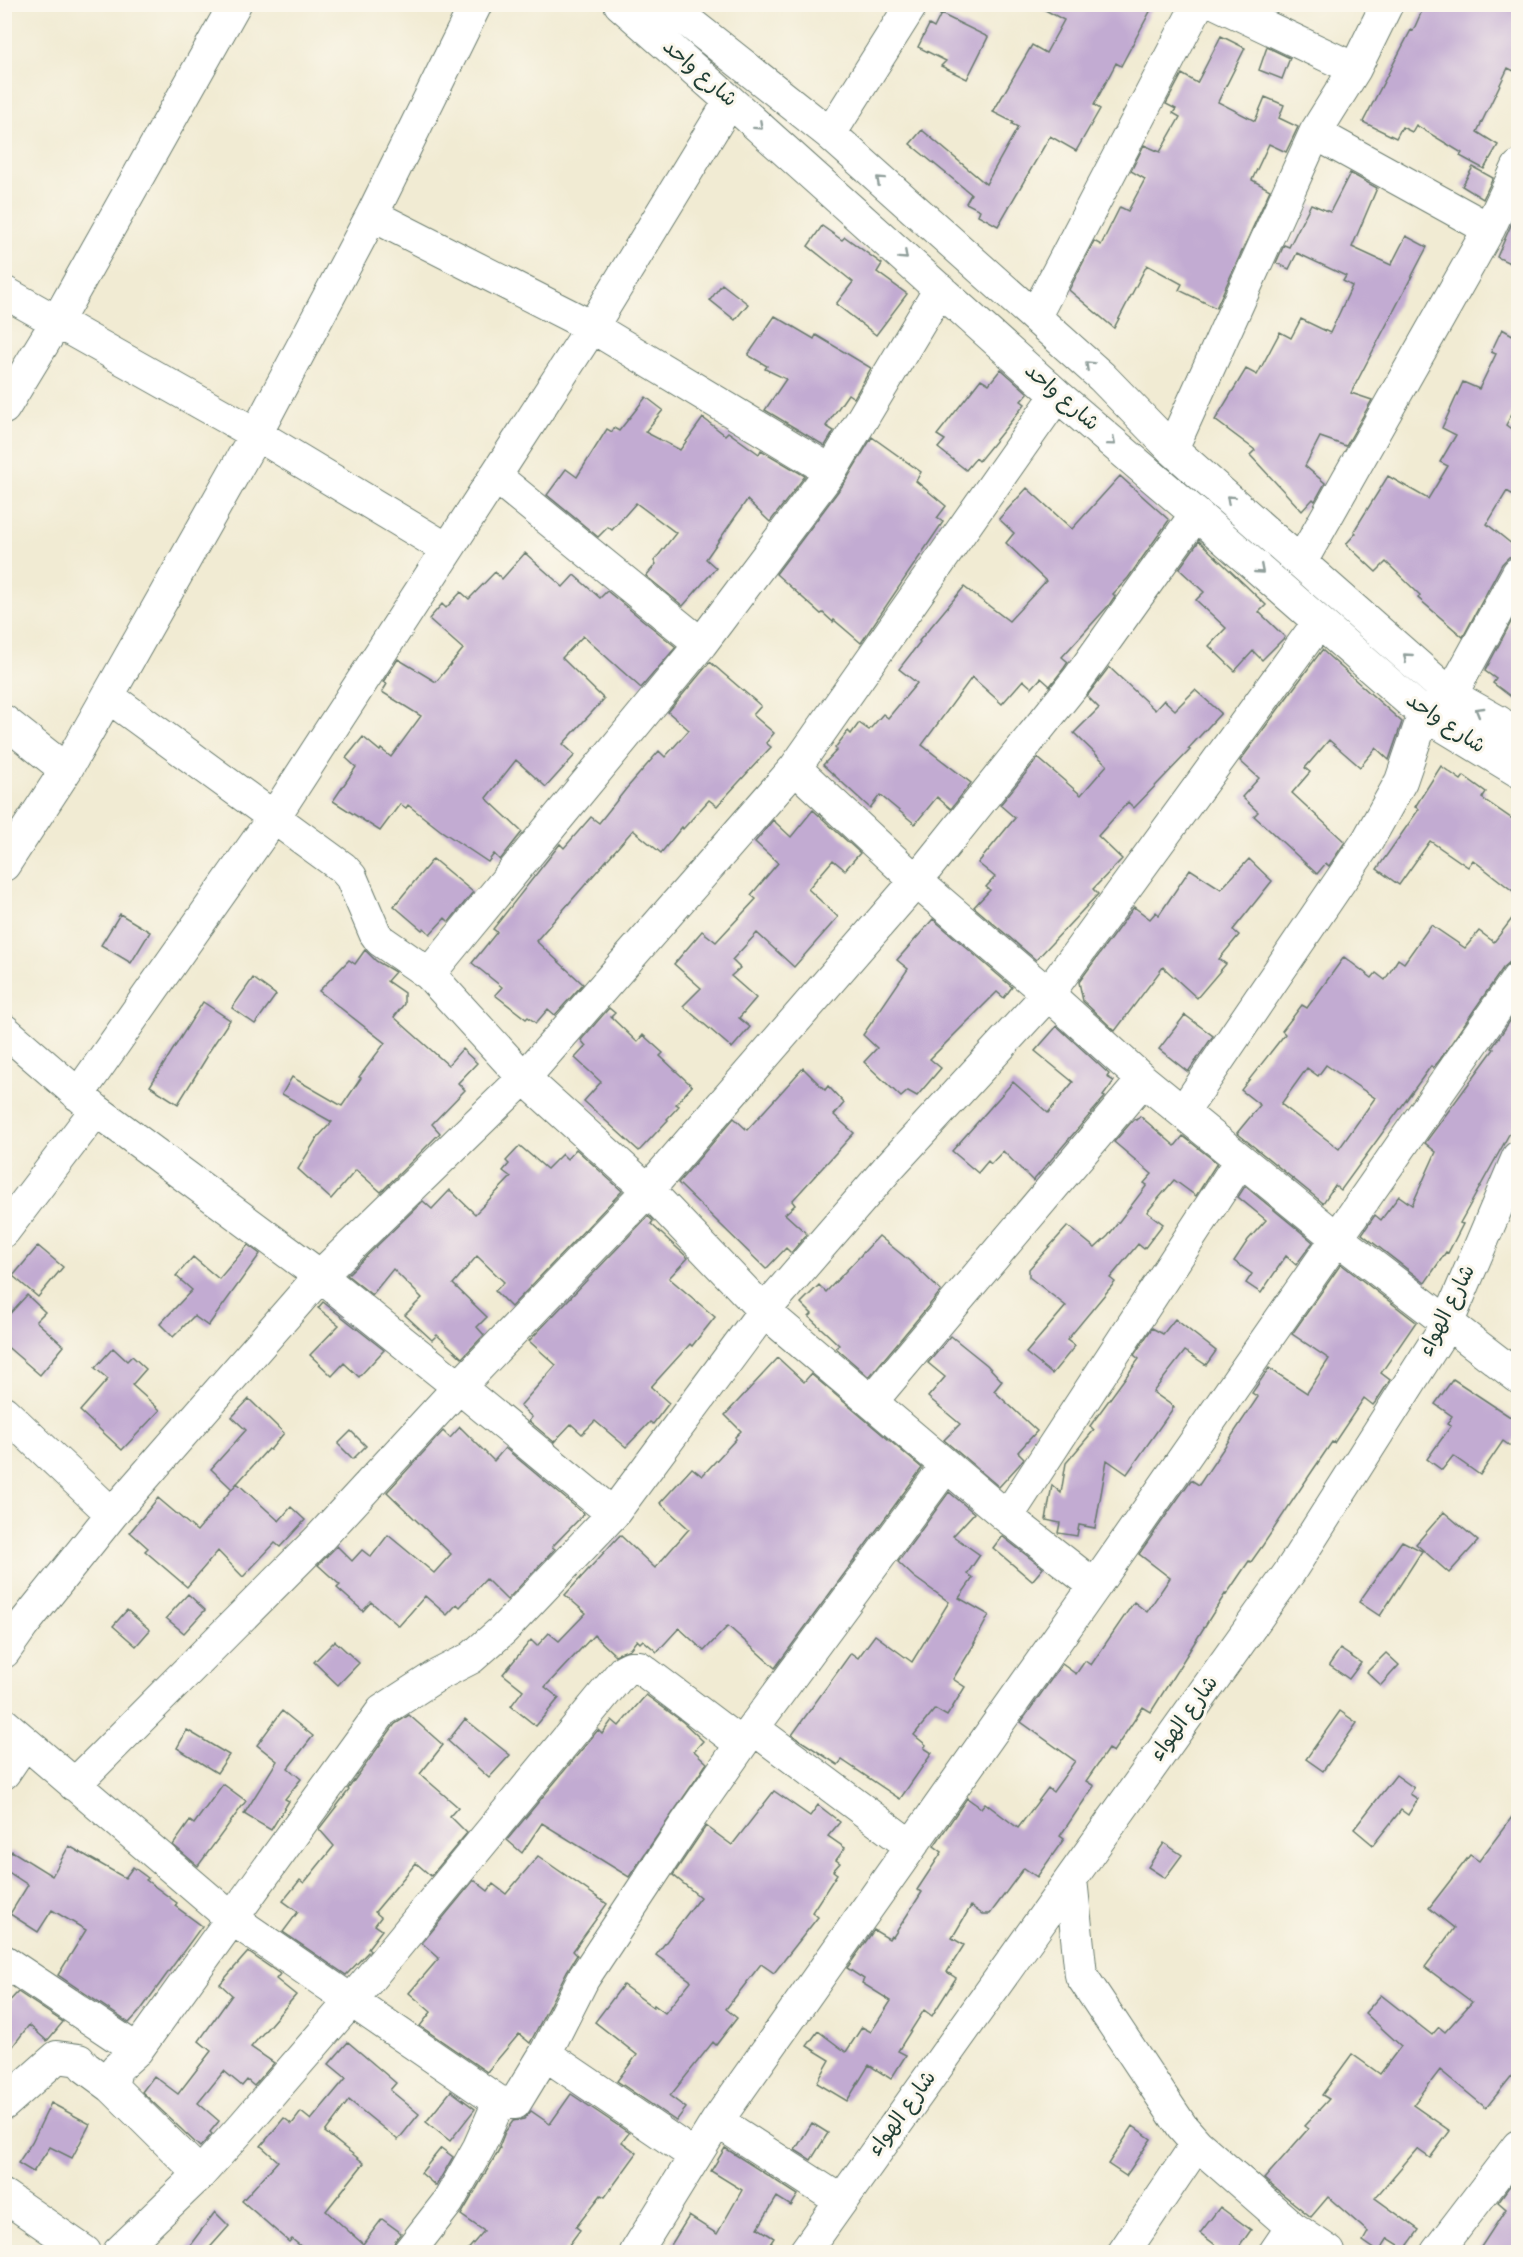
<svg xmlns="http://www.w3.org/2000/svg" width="1523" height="2257" viewBox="0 0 1523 2257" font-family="'Indie Flower','Playpen Sans Arabic',sans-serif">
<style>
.building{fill:#c2abd2;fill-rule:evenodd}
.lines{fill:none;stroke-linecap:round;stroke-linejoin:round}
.minor-casing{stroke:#687a6c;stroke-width:34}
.minor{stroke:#fff;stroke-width:32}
.oneway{stroke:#8f9e9a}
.labels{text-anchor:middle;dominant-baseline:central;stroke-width:6;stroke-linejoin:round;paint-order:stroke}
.street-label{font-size:21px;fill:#1f3d34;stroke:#fbf7ec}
</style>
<rect width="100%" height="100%" fill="#fbf7ec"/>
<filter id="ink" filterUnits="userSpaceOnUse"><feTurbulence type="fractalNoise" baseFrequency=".0167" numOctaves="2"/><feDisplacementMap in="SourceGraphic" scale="12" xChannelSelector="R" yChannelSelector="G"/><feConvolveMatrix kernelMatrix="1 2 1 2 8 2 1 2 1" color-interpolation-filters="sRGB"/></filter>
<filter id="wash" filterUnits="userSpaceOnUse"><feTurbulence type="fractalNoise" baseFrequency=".008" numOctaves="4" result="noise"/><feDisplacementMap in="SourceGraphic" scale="24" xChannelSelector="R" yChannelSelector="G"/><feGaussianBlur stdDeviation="1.35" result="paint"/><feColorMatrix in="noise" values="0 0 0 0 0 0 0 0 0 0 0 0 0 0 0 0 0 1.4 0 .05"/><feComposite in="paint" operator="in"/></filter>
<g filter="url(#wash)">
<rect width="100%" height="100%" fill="#f1ebd3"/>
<g id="blocks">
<path class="building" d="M1034 4H1154L1121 66 1116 63 1094 105 1100 109 1076 151 1050 136 998 226 978 215 980 210 966 203 971 194 910 144 922 130 986 184 1018 127 1012 124 1013 122 993 112 1032 45 1046 53 1064 20Z
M1425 4H1518V73L1508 68 1477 132 1498 145 1484 169 1460 156 1462 153 1416 125 1412 132 1402 127 1396 138 1363 122 1411 30 1413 31Z
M941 14 988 37 967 79 941 66 946 61 918 47 929 25 934 28Z
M1221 36 1245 48 1218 102 1255 121 1265 97 1284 105 1279 118 1298 127 1286 152 1269 144 1252 180 1270 190 1216 308 1179 290 1182 284 1147 265 1114 328 1069 290 1094 241 1101 245 1120 207 1128 211 1145 179 1131 171 1144 145 1160 152 1180 117 1173 113 1176 109 1166 104 1182 74 1197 83Z
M1267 47 1290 58 1282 79 1259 70Z
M1473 167 1493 178 1483 199 1462 186Z
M1350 173 1377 188 1352 247 1391 265 1406 236 1427 247 1351 393 1372 400 1346 446 1320 437 1305 466 1325 483 1315 501 1313 499 1302 511 1250 455 1255 450 1215 420 1246 369 1257 375 1280 332 1291 338 1301 319 1330 333 1352 286 1343 281 1346 276 1297 253 1289 269 1276 263 1284 245 1289 247 1311 204 1330 212Z
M1518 209V267L1497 257Z
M822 226 842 240 845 237 882 264 877 272 907 294 876 335 836 304 853 282 808 246Z
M722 284 748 304 735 320 710 300Z
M775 316 814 339 816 335 871 368 854 398 848 394 826 426 834 431 825 446 765 410 786 379 765 369 767 366 748 355Z
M1502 329 1518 338V402L1506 425 1518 434V498L1507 491 1487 524 1518 549V555L1509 557 1502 564 1463 637 1418 598 1420 595 1386 562 1376 572 1346 544 1356 533 1354 531 1388 476 1428 499 1448 466 1440 462 1456 435 1442 428 1463 382 1479 389 1496 354 1491 352Z
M1001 369 1028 393 1021 401 1025 404 979 461 976 458 966 470 938 448 945 440 937 435 981 379 989 384Z
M646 397 663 410 645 432 680 450 703 418 725 435 728 432 759 454 761 450 805 476 770 522 747 500 706 559 716 568 683 606 646 576 656 564 654 561 676 533 636 503 612 530 608 527 598 537 547 495 566 469 577 477 607 429 612 432 614 428 619 431Z
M872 437 921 472 916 481 946 506 937 518 943 522 861 643 834 620 833 622 823 613 821 614 776 574 845 482Z
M1120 476 1169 520 1128 578 1113 594 1115 596 1109 605 1062 657 1068 662 1064 668 1050 686 1041 678 1032 688 1023 680 1002 704 972 677 922 745 971 783 951 809 937 797 915 824 880 795 870 808 823 765 837 750 835 748 848 731 851 734 859 723 869 730 883 714 888 718 917 683 899 669 920 642 919 641 964 587 1009 621 1046 581 1006 543 1014 533 999 519 1027 488 1072 529Z
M1199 541 1266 605 1259 612 1285 637 1262 660 1253 651 1235 671 1209 646 1226 628 1196 600 1204 592 1179 569Z
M525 553 563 587 574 575 600 598 607 591 676 647 641 688 583 636 562 658 604 699 563 744 575 755 546 787 516 760 486 798 522 832 500 860 494 854 488 862 440 830 408 805 406 808 400 804 380 831 333 801 356 767 346 758 363 737 380 751 381 749 391 757 421 716 382 692 387 684 383 682 398 659 436 682 463 649 429 619 442 604 446 608 461 592 469 599 495 572 502 579Z
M1518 609V702L1493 683 1496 679 1485 671Z
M1322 650 1402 722 1389 760 1376 748 1360 767 1329 740 1305 768 1310 772 1292 793 1345 842 1329 866 1326 863 1317 874 1254 816 1258 812 1242 797 1259 778 1240 761Z
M710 662 761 706 753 715 774 733 766 743 771 747 717 806 709 800 683 829 682 827 661 853 633 830 536 941 583 984 555 1015 548 1009 536 1023 528 1017 526 1019 495 995 502 987 472 963 497 932 493 929 560 844 564 848 591 817 599 823 626 789 659 751 665 757 689 730 668 712Z
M1109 667 1155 710 1164 700 1175 710 1195 690 1221 713 1188 749 1190 750 1134 808 1128 802 1098 836 1122 859 1093 889 1098 894 1036 960 974 907 990 890 986 887 995 877 978 863 1015 818 1000 805 1038 758 1081 795 1107 765 1074 733 1099 708 1087 696Z
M1441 766 1461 780 1464 776 1486 792 1482 798 1518 823V895L1473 860 1468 867 1430 841 1399 885 1377 869 1419 809 1415 807Z
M813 810 860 853 845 870 833 860 808 889 838 917 794 967 757 933 732 960 740 968 731 976 756 998 739 1018 750 1027 732 1048 683 1006 701 988 674 964 702 931 716 942 756 899 751 895 778 863 755 842 773 820 791 837Z
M433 859 473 892 449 922 445 918 430 934 424 928 422 930 394 906Z
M1249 859 1272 881 1233 930 1239 935 1219 959 1226 964 1197 998 1163 967 1115 1031 1083 1001 1079 982 1134 907 1150 919 1156 912 1159 915 1190 869 1221 889Z
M1518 911V960L1510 962 1503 968 1439 1061 1433 1068 1431 1066 1341 1190 1335 1185 1323 1203 1237 1133 1260 1105 1241 1090 1285 1034 1282 1031 1302 1005 1307 1008 1344 957 1372 978 1376 973 1385 980 1398 959 1404 963 1431 925 1465 948 1479 931 1494 942ZM1326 1065 1375 1098 1339 1149 1281 1104 1307 1068 1318 1076Z
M120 914 150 932 131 963 101 945Z
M933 919 1012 987 1004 998 997 992 930 1059 941 1068 917 1096 908 1091 901 1097 864 1062 877 1048 863 1035 908 969 897 960Z
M365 950 376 961 395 972 387 981 404 993V1004L394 1017 448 1065 462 1049 477 1063 458 1083 465 1090 432 1124 440 1133 381 1192 356 1170 331 1199 298 1169 317 1138 332 1122 282 1094 292 1077 342 1106 361 1078 359 1077 385 1043 319 991 349 960 355 964Z
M253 978 276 995 255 1024 232 1008Z
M203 1002 230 1020 206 1056 207 1057 178 1104 150 1086Z
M609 1008 615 1013 611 1017 637 1042 643 1035 663 1053 660 1056 692 1086 676 1104 679 1106 667 1119 668 1120 639 1151 584 1101 601 1082 575 1058 586 1046 581 1040Z
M1518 1009V1118L1460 1223 1463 1224 1448 1253 1446 1252 1425 1283 1362 1234 1375 1215 1381 1220 1399 1196 1412 1205 1436 1152 1425 1143 1494 1049 1492 1048Z
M1185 1015 1213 1036 1188 1072 1159 1049Z
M1057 1026 1109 1074 1107 1077 1114 1081 1103 1096 1105 1097 1033 1181 1003 1151 991 1164 988 1161 978 1173 952 1151 1013 1082 1048 1113 1073 1082 1035 1051Z
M803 1068 825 1090 828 1086 844 1103 834 1115 854 1133 792 1201 795 1205 785 1214 807 1234 791 1253 786 1248 766 1269 678 1183 734 1118 747 1130Z
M1140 1116 1175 1146 1183 1136 1217 1163 1196 1196 1174 1180 1147 1212 1163 1224 1144 1249 1138 1244 1110 1278 1115 1282 1067 1340 1075 1346 1052 1374 1026 1353 1066 1306 1029 1277V1269L1068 1226 1095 1248 1108 1236 1147 1185 1144 1183 1152 1174 1114 1142 1134 1119 1136 1120Z
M520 1146 547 1169 562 1154 567 1159 576 1149 622 1191 511 1307 495 1291 504 1282 477 1256 453 1284 487 1317 477 1327 484 1335 462 1358 437 1335 432 1340 405 1315 422 1298 393 1269 372 1295 347 1275 423 1201 432 1209 450 1190 475 1214 511 1177 503 1171 509 1164 506 1161Z
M1245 1186 1313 1242 1296 1265 1286 1256 1261 1293 1246 1283 1252 1274 1234 1261 1248 1240 1266 1220 1238 1197Z
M648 1216 653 1221 651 1224 688 1258 669 1278 715 1317 692 1346 690 1344 651 1387 669 1403 653 1424 650 1422 626 1447 595 1421 582 1434 571 1424 554 1442 529 1421 532 1417 520 1406 556 1365 529 1341Z
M879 1236 912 1263 941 1291 869 1377 836 1348 839 1345 809 1317 812 1314 801 1303 819 1285 826 1292Z
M248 1245 260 1254 208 1326 194 1316 173 1337 160 1324 192 1290 176 1276 193 1257 219 1279Z
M38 1246 63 1267 38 1297 13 1276Z
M1341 1264 1416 1322 1381 1373 1390 1380 1377 1400 1373 1405 1364 1398 1334 1443 1332 1442 1313 1470 1263 1545 1251 1562 1249 1561 1226 1595 1225 1594 1151 1712 1143 1707 1113 1752 1108 1749 1086 1781 1094 1786 1060 1836 1064 1839 1037 1877 1024 1868 990 1914H982L971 1906 952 1938 964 1945 947 1972 956 1978 932 2016 924 2010 898 2051 906 2055 891 2079 869 2065 847 2101 817 2083 830 2060 807 2046 818 2031 846 2052 862 2027 871 2032 891 2001 862 1983 864 1979 847 1968 874 1930 889 1939 891 1936 893 1937 922 1892 917 1890 942 1852 934 1846 967 1798 981 1808 985 1803 1018 1828 1048 1788 1053 1792 1075 1761 1021 1722 1062 1664 1076 1674 1085 1661 1091 1665 1134 1602 1147 1612 1170 1578 1139 1554 1191 1480 1199 1485 1258 1397 1252 1393 1269 1368 1307 1393 1329 1359 1292 1334Z
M27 1295 45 1312 36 1321 64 1346 40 1375 4 1344V1320Z
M323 1302 384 1350 359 1377 344 1363 332 1376 310 1355 339 1325 318 1308Z
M1175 1319 1216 1351 1206 1365 1185 1351 1153 1392 1174 1407 1127 1474 1107 1460 1095 1528 1079 1525 1077 1536 1058 1533 1060 1523 1046 1520 1052 1485 1061 1493 1066 1463 1094 1430 1090 1426 1139 1359 1134 1355 1152 1328 1163 1334Z
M951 1336 987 1365 1002 1381 994 1391 1037 1431 1018 1452 1024 1458 1019 1465 999 1487 944 1440 960 1424 928 1397 945 1377 928 1363Z
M113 1348 127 1361 132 1356 146 1369 132 1385 160 1410 122 1450 80 1411 108 1379 95 1368Z
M778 1358 804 1382 811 1374 922 1468 775 1668 728 1626 704 1651 679 1628 657 1652 643 1640 640 1643 637 1640 630 1649 615 1655 594 1635 545 1687 559 1698 536 1726 511 1706 523 1690 503 1674 531 1640 537 1646 549 1633 559 1641 586 1613 565 1595 620 1535 655 1568 689 1529 660 1503 692 1468 702 1476 736 1439 735 1437 741 1431 725 1415Z
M1453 1379 1518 1422V1434L1510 1446 1503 1441 1480 1475 1453 1456 1442 1470 1427 1459 1451 1426 1447 1424 1452 1416 1435 1404Z
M249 1399 284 1433 270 1450 268 1449 232 1489 211 1469 246 1430 232 1417Z
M460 1427 494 1461 505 1448 584 1514 552 1547 555 1549 507 1600 486 1579 460 1607 457 1604 447 1615 425 1596 399 1626 371 1602 363 1611 337 1588 340 1585 318 1565 337 1546 352 1561 362 1550 371 1557 388 1535 434 1573 451 1554 387 1492 443 1431 450 1438Z
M351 1431 366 1446 353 1459 338 1444Z
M237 1483 279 1521 291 1507 305 1520 280 1547 275 1543 243 1577 218 1551 187 1587 145 1551 148 1548 130 1532 158 1498 197 1531Z
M949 1492 974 1513 953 1536 980 1555 967 1574 973 1578 959 1598 989 1615 974 1643H975L953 1679 965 1687 947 1716 935 1709 914 1735 926 1745 924 1748 932 1753 900 1799 842 1760 838 1765 792 1735 851 1653 858 1658 875 1635 912 1662 949 1602 914 1577 898 1562Z
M1444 1512 1478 1541 1449 1573 1416 1544Z
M1002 1536 1043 1568 1032 1581 993 1548Z
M1402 1541 1422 1551 1380 1616 1359 1602Z
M188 1594 205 1610 184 1633 166 1618Z
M127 1610 150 1630 136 1646 113 1626Z
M335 1641 359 1663 338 1685 314 1662Z
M1340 1649 1361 1663 1349 1679 1329 1665Z
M1386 1653 1399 1665 1381 1685 1367 1672Z
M646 1695 683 1722 703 1741 694 1751 707 1763 629 1877 542 1823 522 1853 507 1840 598 1730 602 1734 612 1720 619 1726Z
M282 1711 313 1736 288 1768 301 1779 285 1799 289 1801 271 1830 244 1814 277 1761 257 1745Z
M1340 1711 1357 1723 1323 1771 1306 1759Z
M409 1715 443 1745 420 1774 458 1807 450 1816 467 1833 431 1876 416 1863 375 1912 381 1917 375 1925 382 1930 368 1948 370 1950 346 1975 283 1932 298 1912 283 1901 300 1880 304 1883 334 1846 319 1829 349 1790 348 1789 395 1724Z
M465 1719 510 1755 489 1778 448 1741Z
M187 1730 229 1755 217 1773 177 1748Z
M1396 1775 1414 1788 1410 1794 1418 1799 1408 1815 1401 1810 1373 1845 1354 1829Z
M223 1784 246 1801 198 1866 173 1845 190 1821 194 1824Z
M774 1791 810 1816 818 1805 840 1822 828 1836 845 1848 836 1860 840 1863 833 1871 837 1874 812 1912 818 1917 774 1973 761 1964 726 2009 737 2018 716 2045 713 2042 670 2096 686 2108 676 2121 617 2081 637 2055 595 2022 623 1985 653 2007 654 2005 665 2013 691 1981 656 1955 700 1897 673 1875 706 1826 732 1845Z
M1518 1809V2068L1486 2108 1440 2070 1413 2105 1450 2131 1430 2158 1417 2149 1375 2198 1419 2230 1405 2249 1388 2238 1379 2252 1363 2241 1368 2232 1328 2197 1311 2217 1264 2179 1308 2129 1304 2126 1329 2099 1322 2095 1352 2054 1380 2074 1401 2046 1365 2013 1381 1995 1432 2035 1439 2027 1445 2032 1472 2002 1425 1967 1454 1928 1429 1908 1470 1855 1479 1861Z
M1164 1843 1182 1855 1165 1878 1148 1867Z
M69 1846 125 1878 133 1867 148 1878 146 1880 177 1903 175 1906 202 1926 140 2011 129 2023 58 1975 86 1930 52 1910 38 1932 10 1914 28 1885 4 1869V1863L12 1851 52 1876Z
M538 1856 607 1904 573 1951 577 1955 567 1971 530 2043 519 2034 487 2072 420 2026 431 2012 409 1993 439 1958 422 1943 474 1880 488 1891 493 1884 506 1894Z
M248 1952 280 1974 276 1979 296 1995 251 2047 274 2063 254 2086 247 2080 242 2086 224 2071 198 2103 219 2121 210 2132 212 2134 200 2147 142 2092 154 2076 178 2094 211 2051 199 2041 232 1995 220 1984Z
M18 1992 63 2022 47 2041 29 2025 4 2058V2007Z
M348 2042 396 2083 390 2090 419 2114 398 2140 349 2100 325 2132 364 2163 326 2211 363 2244 382 2219 401 2233 395 2241 391 2253H309L292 2239 289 2242 242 2201 278 2161 261 2146 284 2118 292 2124 301 2112 311 2120 346 2078 329 2064Z
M451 2091 475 2109 450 2141 426 2122Z
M571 2094 629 2133 622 2142 637 2153 605 2197 601 2195 576 2227 580 2230 563 2253H465L484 2231 461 2215 500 2148 499 2147 505 2132 513 2121 524 2119 531 2111 550 2124Z
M51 2103 90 2124 72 2158 50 2147 33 2172 18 2163 32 2142Z
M812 2123 828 2133 811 2160 795 2150Z
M1133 2126 1151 2139 1126 2176 1108 2164Z
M441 2148 453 2157 436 2186 421 2173Z
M725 2148 798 2195 791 2206 777 2197 758 2228 774 2238 764 2253H666L689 2216 717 2234 742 2190 711 2171Z
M1511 2184 1518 2190V2253H1477L1506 2209 1498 2202Z
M1220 2207 1251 2230 1235 2253H1226L1200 2233Z
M215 2212 229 2226 205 2253H184Z"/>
</g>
</g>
<g filter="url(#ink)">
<use href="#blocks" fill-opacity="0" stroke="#687a6c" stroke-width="1.5"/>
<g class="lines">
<defs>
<path id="minor" d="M620 4 730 101 1057 395 1196 514 1424 714 1518 771
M666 4 830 134 1102 377 1172 449 1451 695 1499 722 1518 770
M1218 4 1355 69
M1315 133 1489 229
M830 134 912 4
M372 215 592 327 831 471
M4 292 256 434 447 549
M1035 316 1198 4
M4 408 57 321 235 4
M1172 449 1315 133 1355 69 1387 4
M495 476 701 644
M1301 562 1489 229 1518 167
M109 697 343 868 351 877 375 933 380 940 429 974 524 1078 648 1190 764 1311 1007 1517 1095 1586
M4 721 66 770
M795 768 916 881 1048 994 1143 1080 1338 1239 1518 1377
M4 865 66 770 256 434 372 215 476 4
M429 974 701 644 831 471 940 289
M4 1030 96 1110 320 1276 459 1387 613 1514
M78 1095 274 817 592 327 730 101
M1183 1112 1368 840 1401 781 1424 714 1451 695 1518 573
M4 1231 96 1110
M872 1401 1143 1080
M4 1412 112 1514
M1007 1517 1240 1161
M4 1652 23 1625 112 1514 320 1276 524 1078 795 768 1057 395
M4 1724 231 1918 499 2102 515 2103 545 2054 583 1979 685 1825 753 1728 946 1466
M753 1728 911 1846
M4 1773 25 1742
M74 1785 317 1541 459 1387 648 1190 916 881 1078 679 1196 514
M1071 1879 1081 1975 1182 2127 1197 2144 1292 2227 1329 2252
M4 1961 137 2050
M545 2054 695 2156
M112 2087 116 2069 137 2050 382 1711 436 1676 471 1658 503 1630 613 1514 764 1311 889 1167 1048 994 1319 622
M4 2104 57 2057 79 2060 85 2067 112 2087 200 2174
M717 2121 841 2201
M4 2196 85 2252
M119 2252 200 2174 244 2125 351 2001 624 1670 630 1667H639L741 1744
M409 2252 448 2202 479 2147 499 2102
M636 2252 717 2121 1095 1586 1518 978
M805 2252 1289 1573 1447 1324 1518 1157
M1124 2252 1197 2144
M1275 2252 1292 2227
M1437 2252 1518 2146"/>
</defs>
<use href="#minor" class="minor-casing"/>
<use href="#minor" class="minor"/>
</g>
<defs><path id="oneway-chevron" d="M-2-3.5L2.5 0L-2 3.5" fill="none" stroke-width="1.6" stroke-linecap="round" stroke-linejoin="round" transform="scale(1.5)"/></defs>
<g class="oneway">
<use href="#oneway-chevron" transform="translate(759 126) rotate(42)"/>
<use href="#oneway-chevron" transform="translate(880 180) rotate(-138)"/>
<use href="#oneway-chevron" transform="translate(904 256) rotate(42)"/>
<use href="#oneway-chevron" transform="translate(1089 365) rotate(-138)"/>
<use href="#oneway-chevron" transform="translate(1112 442) rotate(40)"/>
<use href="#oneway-chevron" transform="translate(1230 499) rotate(-138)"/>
<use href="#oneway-chevron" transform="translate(1260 570) rotate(41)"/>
<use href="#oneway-chevron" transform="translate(1407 657) rotate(-139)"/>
<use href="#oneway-chevron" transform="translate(1479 711) rotate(-150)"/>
</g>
</g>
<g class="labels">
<g class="street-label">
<text transform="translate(699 74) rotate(41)">شارع واحد</text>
<text transform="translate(1061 398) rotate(41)">شارع واحد</text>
<text transform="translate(1445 724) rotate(34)">شارع واحد</text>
<text transform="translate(1448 1311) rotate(-63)">شارع الهواء</text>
<text transform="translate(1185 1719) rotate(-54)">شارع الهواء</text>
<text transform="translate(903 2114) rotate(-54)">شارع الهواء</text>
</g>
</g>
<rect width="1523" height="2257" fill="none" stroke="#fbf7ec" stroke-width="24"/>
</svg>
